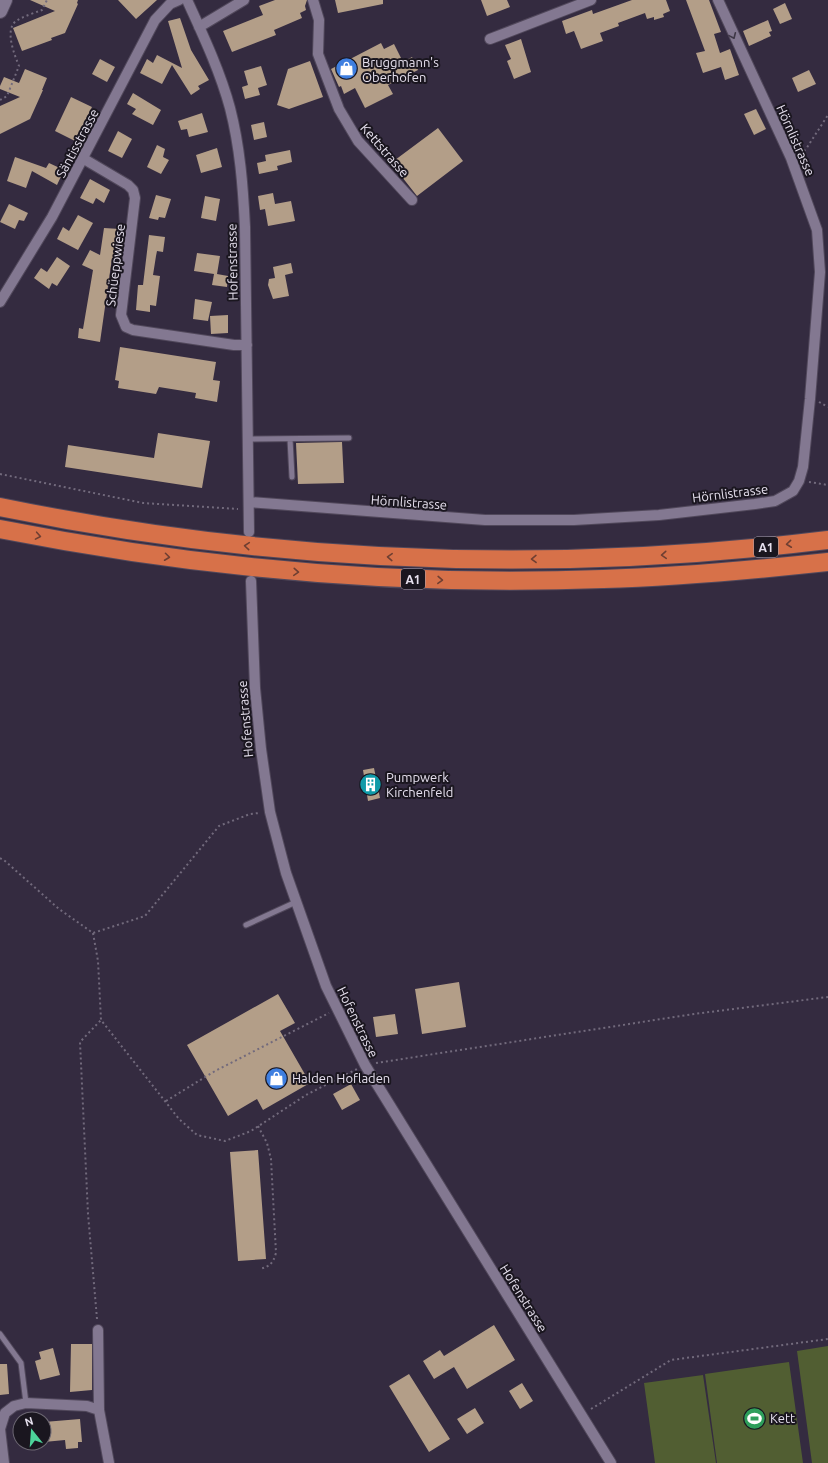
<svg xmlns="http://www.w3.org/2000/svg" width="828" height="1463" viewBox="0 0 828 1463" font-family="Ubuntu,sans-serif">
<style>
.green{fill:#515e32}
.building{fill:#b39e88}
.lines{fill:none;stroke-linecap:round;stroke-linejoin:round}
.service-casing{stroke:#51485b;stroke-width:7}
.minor-casing{stroke:#51485b;stroke-width:12}
.secondary-casing{stroke:#51485b;stroke-width:16}
.motorway-casing{stroke:#51485b;stroke-width:20}
.path{stroke:#726a7c;stroke-width:2;stroke-dasharray:2 3;stroke-linecap:butt}
.service{stroke:#837891;stroke-width:5}
.minor{stroke:#837891;stroke-width:10}
.secondary{stroke:#837891;stroke-width:14}
.motorway{stroke:#d77149;stroke-width:18}
.oneway{stroke:#3f3847}
.oneway2{stroke:#6f3f32}
.labels{text-anchor:middle;dominant-baseline:central;stroke-width:4;stroke-linejoin:round;paint-order:stroke}
.shield{fill:#1a161f;stroke:#a9a3b0;stroke-width:1}
.shield-label{font-size:12px;font-weight:bold;fill:#e6e0ee}
.poi-label{font-size:13px;fill:#e6e0ee;stroke:#1a161f;text-anchor:start}
.street-label{font-size:13px;fill:#e6e0ee;stroke:#1a161f}
</style>
<rect width="100%" height="100%" fill="#342b40"/>
<path class="green" d="M828 1346V1463H812L797 1351Z
M789 1362 803 1463H717L705 1374Z
M703 1375 716 1463H655L644 1383Z"/>
<path class="building" d="M30 0H78L77 3 78 4 65 33 51 38 52 40 22 51 13 28 55 11Z
M118 0H157L136 19Z
M275 0H307L305 6 306 10 300 13 302 18 274 30 276 35 232 52 223 31 263 15 259 6Z
M335 0H383V4L338 13Z
M481 0H507L510 7 487 16Z
M632 0H666L670 11 663 14 664 17 654 20V17L647 19 645 13 618 23 619 26 600 33 603 41 581 49 574 31 566 34 562 21 592 10 593 14Z
M686 0H709L721 32 714 34 720 53 730 49 739 75 725 80 721 67 703 73 696 53 705 51Z
M785 3 792 19 780 24 773 9Z
M180 18 191 50 209 80 198 86 200 89 191 95 172 65 162 84 140 73 147 59 153 63 157 55 182 68 168 21Z
M768 20 772 31 769 32 771 36 749 46 743 31Z
M521 39 531 72 514 79 507 61 511 59 505 45Z
M381 43 384 49 394 44 403 62 412 57 418 70 388 85 393 94 365 108 355 88 344 94 341 86 339 87 331 69Z
M100 59 115 67 107 82 92 74Z
M310 61 323 97 289 109 277 105 288 69Z
M261 66 267 85 258 88 260 95 245 99 242 87 248 85 244 71Z
M25 69 47 78 42 90H43L30 119 0 134V106L20 97 0 89V86L4 77 19 83Z
M809 70 816 84 798 92 792 78Z
M133 93 161 110 153 125 132 114 136 109 127 104Z
M71 97 92 107 75 141 55 131Z
M756 109 766 129 754 135 744 114Z
M202 113 208 132 189 137 187 129 181 130 178 121Z
M264 122 267 137 254 140 251 125Z
M438 128 463 161 417 196 391 163Z
M118 131 132 139 122 158 108 151Z
M157 145 165 149 163 157 169 160 161 174 147 167Z
M217 148 222 167 201 173 196 155Z
M290 150 292 162 277 166 278 170 259 174 257 163 266 161 265 155Z
M15 157 46 168 49 163 64 170 57 185 32 171 26 188 7 181Z
M90 179 110 190 104 203 96 198 93 204 80 198Z
M273 193 275 204 291 201 295 221 268 226 265 209 260 210 258 196Z
M156 195 171 199 165 218 159 217 158 220 149 218Z
M205 196 220 199 216 221 201 218Z
M9 204 28 213 24 221 19 220 15 229 0 222Z
M78 215 93 223 78 250 57 239 63 227 69 231Z
M104 228 120 229 116 259 112 258 100 342 78 338 79 328 83 329 93 270 82 265 90 250 100 255Z
M149 235 165 237 163 252 157 251 156 256 153 275 160 276 156 306 150 305V312L136 310 138 285H143Z
M197 253 220 256 217 274 228 276 227 287 212 285 214 274 194 271Z
M57 257 70 266 57 286 52 283 49 289 34 278 41 268 47 272Z
M291 263 293 273 285 275 289 296 273 299 268 285 269 279 275 278 273 267Z
M195 299 212 302 208 321 193 319Z
M228 315V333L211 334 210 316Z
M120 347 216 362 213 380 220 381 217 402 195 398 196 393 159 387 156 394 118 388 119 381 115 380Z
M158 433 210 441 202 488 65 467 68 445 154 458Z
M342 442 344 483 298 484 296 443Z
M374 768 380 798 368 801 363 770Z
M459 982 466 1027 422 1034 415 989Z
M278 994 295 1023 280 1031 310 1083 263 1110 257 1099 228 1116 187 1045Z
M395 1014 398 1034 376 1037 373 1017Z
M351 1084 360 1100 342 1110 333 1094Z
M258 1150 266 1259 238 1261 230 1152Z
M494 1325 515 1360 467 1389 454 1367 434 1379 423 1361 440 1350 444 1356Z
M71 1344H92V1390L70 1392Z
M53 1348 60 1375 40 1380 35 1361 41 1359 39 1352Z
M0 1364H7L9 1394 0 1395Z
M409 1374 450 1439 429 1452 389 1386Z
M522 1383 533 1401 520 1409 509 1391Z
M475 1408 484 1423 467 1434 457 1419Z
M80 1419 82 1442H78V1448L66 1449 65 1440 44 1442V1422Z"/>
<g class="lines">
<defs>
<path id="service" d="M249 439 349 438
M290 439 292 477
M246 925 296 902
M0 1334 21 1363 26 1403"/>
<path id="minor" d="M187 0C203 35 220 71 230 108 240 147 243 186 245 227L249 532
M313 0 319 20 318 54 339 109 358 141 412 200
M199 27 244 0
M490 39 591 0
M84 159 128 185 133 190 135 198 121 315 126 327 133 330 234 345H247
M0 302 52 217 155 20 170 4 179 0
M249 502 485 520H574L659 515 755 504 775 501 793 491 799 481 803 467 810 399 820 272 817 230 791 158 718 0
M251 581 255 688 261 749 270 812 286 873 326 986 365 1065 611 1463
M98 1330 99 1410 109 1463
M4 1463 0 1429 5 1413 14 1406 26 1403 87 1406 99 1410"/>
<path id="secondary" d="M0 11 5 0"/>
<path id="motorway" d="M0 507C272 563 552 574 828 540
M0 529C198 568 401 587 603 579 678 577 753 570 828 562"/>
</defs>
<use href="#service" class="service-casing"/>
<use href="#minor" class="minor-casing"/>
<use href="#secondary" class="secondary-casing"/>
<use href="#motorway" class="motorway-casing"/>
<path class="path" d="M0 100 7 96 19 66C15 56 4 30 16 21 24 16 34 13 42 10L47 0
M800 154 806 149 828 115
M819 402 828 407
M0 474 143 503 238 509
M809 482 828 485
M0 858 5 861 59 909 93 933 145 916 219 826 250 814 259 813
M93 933 98 961 101 1020 179 1119 197 1135 225 1141 251 1131 306 1095 357 1069
M376 1063 694 1014 828 997
M166 1101 215 1071 329 1013
M258 1126 267 1143 271 1159 276 1253C273 1263 270 1267 259 1269
M97 1319 88 1214 80 1042 101 1020
M591 1409 671 1360 828 1339"/>
<use href="#service" class="service"/>
<use href="#minor" class="minor"/>
<use href="#secondary" class="secondary"/>
<use href="#motorway" class="motorway"/>
</g>
<defs><path id="oneway-chevron" d="M-2-3.5L2.5 0L-2 3.5" fill="none" stroke-width="1.6" stroke-linecap="round" stroke-linejoin="round"/></defs>
<use class="oneway" href="#oneway-chevron" transform="translate(733 36) rotate(66)"/>
<g class="oneway2">
<use href="#oneway-chevron" transform="translate(38 536) rotate(10)"/>
<use href="#oneway-chevron" transform="translate(789 544) rotate(174)"/>
<use href="#oneway-chevron" transform="translate(247 546) rotate(-175)"/>
<use href="#oneway-chevron" transform="translate(664 555) rotate(176)"/>
<use href="#oneway-chevron" transform="translate(167 557) rotate(7)"/>
<use href="#oneway-chevron" transform="translate(390 557) rotate(-177)"/>
<use href="#oneway-chevron" transform="translate(534 559) rotate(179)"/>
<use href="#oneway-chevron" transform="translate(296 572) rotate(4)"/>
<use href="#oneway-chevron" transform="translate(440 580) rotate(2)"/>
</g>
<defs>
<symbol id="shop-disc" viewBox="-11 -11 22 22"><circle r="9.5" fill="#3f7fe0" stroke="#1a161f"/><path d="M-5-2.5h2.3a2.7 3.5 0 0 1 5.4 0H5L5.5 6h-11ZM-1.5-2.5h3a1.5 2.3 0 0 0-3 0Z" fill="#fff"/></symbol>
<symbol id="building-disc" viewBox="-11 -11 22 22"><circle r="9.5" fill="#0f9aa8" stroke="#1a161f"/><path d="M-4-6H4V6H1V3H-1V6H-4ZM-2.5-4.3h1.7v1.8h-1.7ZM.8-4.3h1.7v1.8H.8ZM-2.5-1h1.7V.8h-1.7ZM.8-1h1.7V.8H.8Z" fill="#fff"/></symbol>
<symbol id="stadium-disc" viewBox="-11 -11 22 22"><circle r="9.5" fill="#2e9e5b" stroke="#1a161f"/><path d="M0-5a6.5 5 0 1 0 0 10a6.5 5 0 1 0 0-10ZM-3.5-1.8h7v3.6h-7Z" fill="#fff"/></symbol>
</defs>
<g fill-rule="evenodd">
<use href="#shop-disc" x="334" y="56" width="25" height="25"/>
<use href="#building-disc" x="358" y="772" width="25" height="25"/>
<use href="#shop-disc" x="264" y="1066" width="25" height="25"/>
<use href="#stadium-disc" x="742" y="1406" width="25" height="25"/>
</g>
<g class="labels">
<g class="shield">
<rect x="754" y="537" width="24" height="20" rx="3"/>
<rect x="401" y="569" width="24" height="20" rx="3"/>
</g>
<g class="shield-label">
<text x="766" y="547">A1</text>
<text x="413" y="579">A1</text>
</g>
<g class="poi-label">
<text x="362" y="62">Bruggmann's<tspan x="362" dy="15">Oberhofen</tspan></text>
<text x="386" y="777">Pumpwerk<tspan x="386" dy="15">Kirchenfeld</tspan></text>
<text x="292" y="1078">Halden Hofladen</text>
<text x="770" y="1418">Kett</text>
</g>
<g class="street-label">
<text transform="translate(796 140) rotate(66)">Hörnlistrasse</text>
<text transform="translate(77 143) rotate(-62)">Säntisstrasse</text>
<text transform="translate(385 150) rotate(49)">Kettstrasse</text>
<text transform="translate(232 262) rotate(-91)">Hofenstrasse</text>
<text transform="translate(115 265) rotate(-83)">Schüeppwiese</text>
<text transform="translate(730 493) rotate(-7)">Hörnlistrasse</text>
<text transform="translate(409 502) rotate(4)">Hörnlistrasse</text>
<text transform="translate(245 719) rotate(-95)">Hofenstrasse</text>
<text transform="translate(358 1022) rotate(64)">Hofenstrasse</text>
<text transform="translate(524 1298) rotate(58)">Hofenstrasse</text>
</g>
</g>
<g transform="translate(32 1431) rotate(343)"><circle r="19" fill="#1a161f" stroke="#6c6772"/>
<path d="M0-3L7 15L0 10L-7 15Z" fill="#4dd39a"/>
<text y="-6" font-size="11" font-weight="bold" text-anchor="middle" fill="#e6e0ee">N</text>
</g>
</svg>
